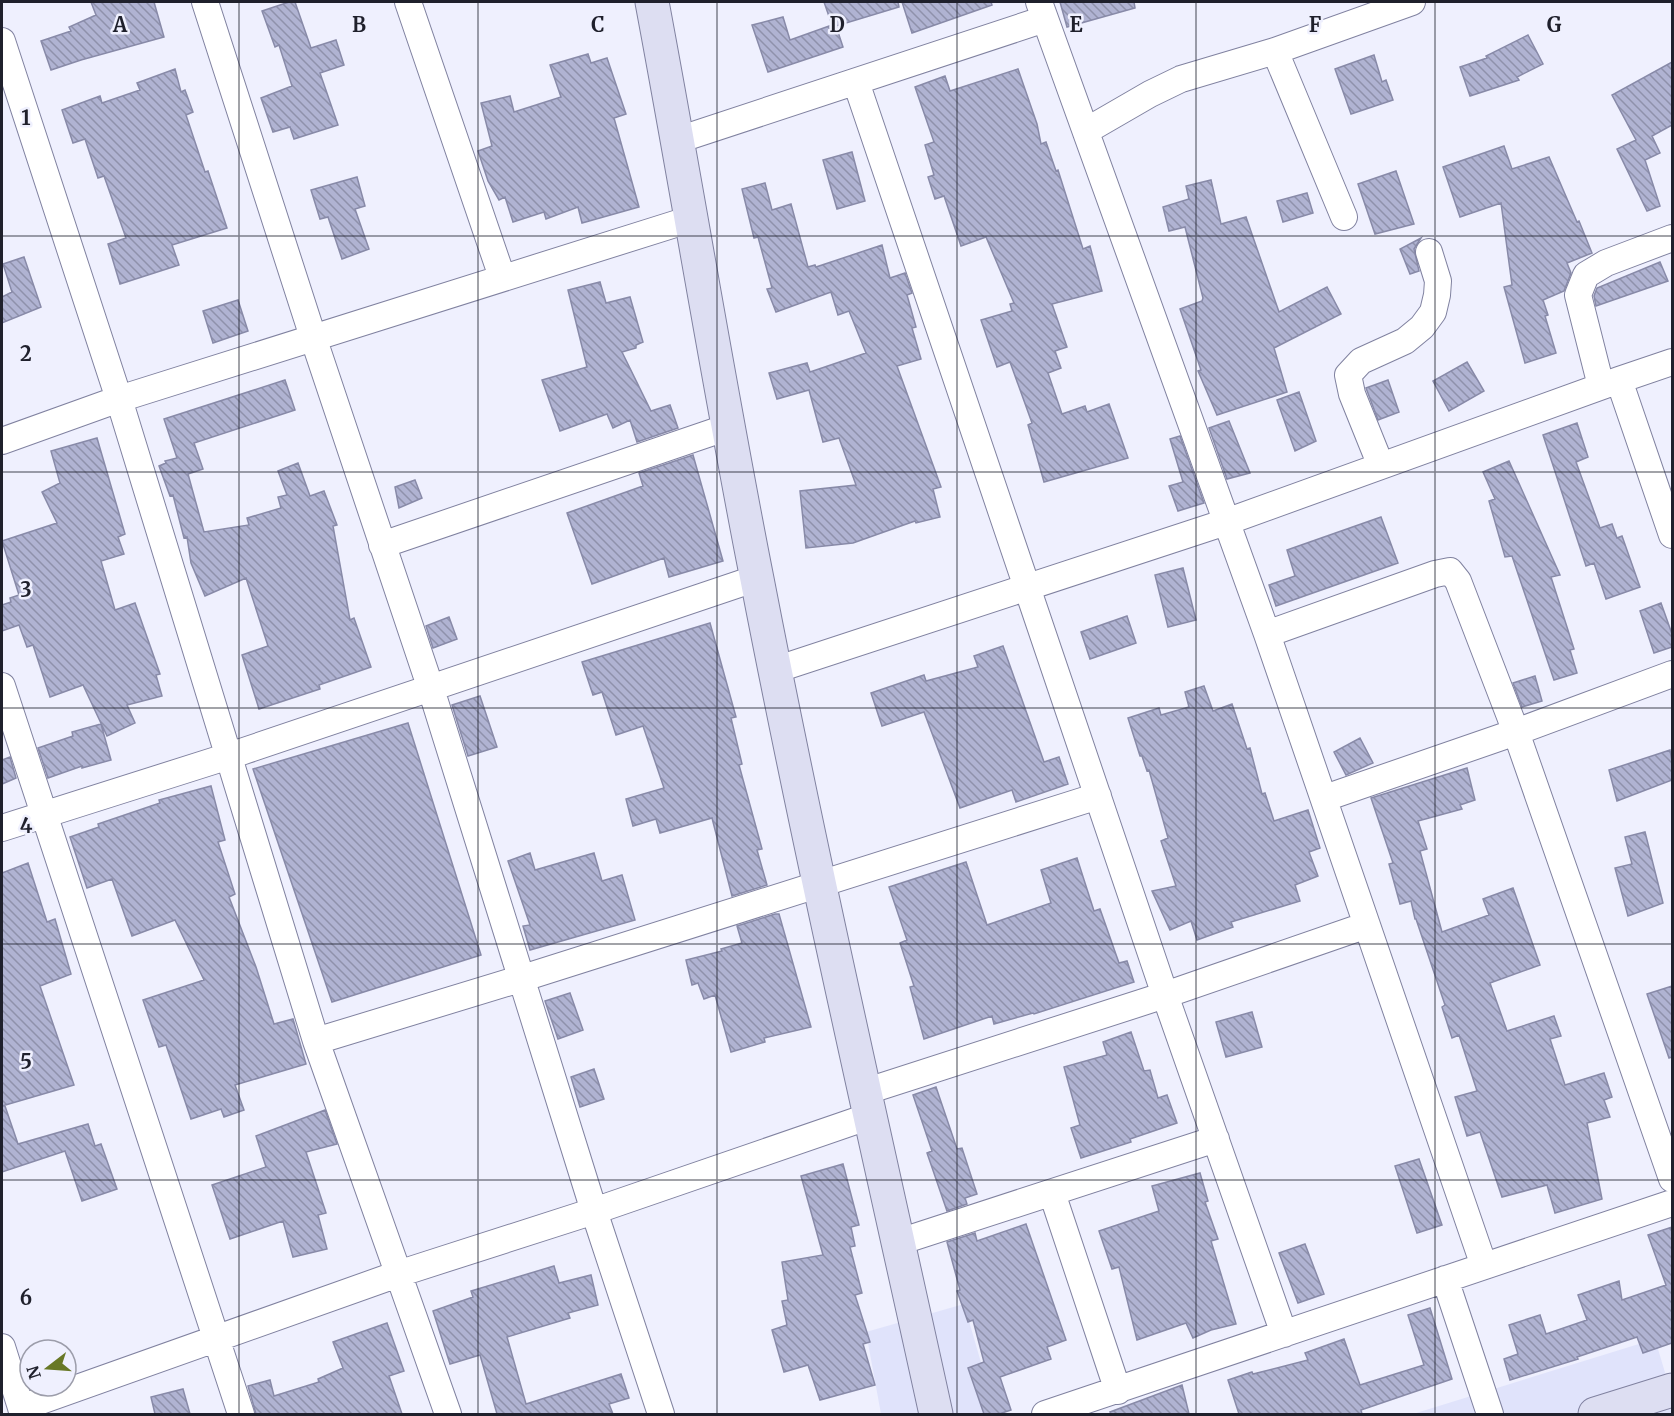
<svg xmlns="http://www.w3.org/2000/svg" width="1674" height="1416" viewBox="0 0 1674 1416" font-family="Merriweather,serif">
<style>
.built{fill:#e0e3fb}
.building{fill:url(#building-back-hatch);stroke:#888aa8;stroke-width:1.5}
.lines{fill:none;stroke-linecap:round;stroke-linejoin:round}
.street-casing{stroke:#8082a0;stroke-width:28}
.secondary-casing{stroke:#8082a0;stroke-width:35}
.street{stroke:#fff;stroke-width:26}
.secondary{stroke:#dddef2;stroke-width:33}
.grid{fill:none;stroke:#1f202c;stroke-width:1.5;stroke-opacity:0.55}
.grid-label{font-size:20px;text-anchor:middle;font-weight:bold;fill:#1f202c;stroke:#eff0fe;stroke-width:5;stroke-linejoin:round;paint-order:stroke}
</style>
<defs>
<pattern id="building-back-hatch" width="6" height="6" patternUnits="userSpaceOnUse" patternTransform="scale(1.5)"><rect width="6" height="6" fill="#b0b3d2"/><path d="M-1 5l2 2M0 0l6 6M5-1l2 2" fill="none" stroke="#8f91ab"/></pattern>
</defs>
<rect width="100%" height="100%" fill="#eff0fe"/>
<path class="built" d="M964 1304 996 1414H881L866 1332Z
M1655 1339 1672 1396V1414H1413Z"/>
<path class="building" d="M91 2H154L164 37 81 60 51 70 41 41 71 31 69 27 96 15Z
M289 2H295L311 48 336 40 344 65 320 73 338 125 294 139 290 127 273 132 261 98 292 86 279 45 275 47 262 11Z
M824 2H898L899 7 836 26 843 47 768 72 752 25 783 17 790 40 832 25Z
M902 2H991L992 5 912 33Z
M1060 2H1134L1135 8 1067 27Z
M1528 35 1543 64 1517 77 1519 80 1470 96 1460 67 1487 58 1486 56Z
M588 54 591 63 607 58 626 114 614 118 639 207 582 223 578 207 546 219 544 212 513 222 505 197 499 200 488 181 478 151 492 146 481 103 510 96 514 112 561 97 550 65Z
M1374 55 1382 82 1386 80 1393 100 1351 114 1335 69Z
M1672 62V125L1652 136 1660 153 1645 160 1660 206 1647 211 1617 149 1636 140 1612 95Z
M175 69 181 92 185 90 193 112 186 115 205 172 208 171 227 228 172 245 179 265 120 284 108 244 126 238 104 176 98 178 85 139 73 143 62 110 100 96 102 103 140 90 137 83Z
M1018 69 1037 124 1041 144 1046 142 1056 171 1058 170 1083 249 1090 246 1102 291 1052 304 1067 347 1055 351 1061 368 1048 373 1062 414 1085 406 1087 412 1109 404 1128 458 1044 482 1028 425 1032 423 1010 362 997 367 981 320 1012 311 1010 304 1014 303 986 237 961 246 944 196 935 199 928 177 934 175 925 145 934 142 915 87 945 76 950 91Z
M1504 146 1512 169 1549 157 1577 222 1579 221 1592 253 1567 263 1571 273 1564 291 1543 300 1548 315 1545 316 1556 353 1525 363 1504 287 1512 285 1501 203 1460 217 1443 167Z
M852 152 865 201 837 209 823 160Z
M1396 171 1414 224 1375 234 1358 184Z
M357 177 365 206 355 209 369 249 342 259 328 217 320 219 311 190Z
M1211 180 1221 224 1246 217 1279 312 1327 287 1341 314 1274 348 1287 392 1217 415 1198 371 1201 370 1180 309 1202 301 1203 298 1185 227 1169 231 1163 207 1189 199 1186 186Z
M765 183 772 210 791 204 808 267 815 265 816 267 882 245 890 278 905 273 912 293 907 295 916 327 912 328 921 359 897 366 941 487 933 489 940 517 916 523 915 521 853 543 806 548 800 491 856 485 839 438 823 442 809 390 777 399 769 373 807 363 810 372 866 353 849 311 838 315 831 292 776 312 767 289 772 288 758 237 754 238 742 189Z
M1307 193 1313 213 1283 222 1277 201Z
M1421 238 1414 249 1419 271 1410 274 1400 249Z
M24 257 41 307 2 323V297L12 292 3 264Z
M1660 262 1668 281 1596 306 1594 296 1597 288Z
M600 282 606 303 630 297 643 342 636 345V348L622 352 651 411 670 405 678 428 637 442 630 420 613 428 607 414 560 431 542 380 587 367 568 290Z
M238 300 248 331 213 343 203 311Z
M1467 362 1484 391 1449 411 1433 381Z
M285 380 295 410 194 443 203 469 188 474 204 532 249 525 247 518 281 508 278 497 287 495 278 471 298 463 310 496 324 491 337 525 333 526 350 620 354 618 371 667 319 685 320 689 259 709 242 655 268 646 246 578 205 596 191 563 187 537 184 538 173 495 170 496 159 466 166 463 165 461 177 458 164 419Z
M1388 380 1399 412 1378 420 1366 388Z
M1299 392 1316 441 1295 451 1277 400Z
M1229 421 1250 473 1227 479 1209 428Z
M1577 423 1588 457 1576 462 1600 528 1612 524 1617 538 1622 536 1640 587 1606 599 1594 563 1586 566 1543 435Z
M1180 436 1204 503 1178 511 1169 486 1183 482 1170 439Z
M97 438 125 534 118 537 124 554 101 561 115 610 135 603 160 674 156 675 162 696 127 705 135 723 107 736 83 685 50 697 33 645 27 647 19 625 2 631V605L11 602 10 598 19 595 2 541 57 523 42 492 60 483 51 451Z
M693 455 723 561 669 577 664 558 592 584 567 513 643 486 639 473Z
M1509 461 1560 575 1551 577 1574 649 1570 650 1577 673 1554 680 1512 556 1505 557 1489 501 1495 499 1483 472Z
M415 480 422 498 399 508 395 487Z
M1381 517 1398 563 1276 606 1269 585 1295 576 1287 550Z
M1183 568 1196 620 1168 627 1155 575Z
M1661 603 1672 634V647L1654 653 1640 611Z
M1127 616 1136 643 1090 659 1081 632Z
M449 617 457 639 433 648 426 626Z
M710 623 736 717 731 718 742 764 739 765 762 849 757 850 767 885 732 896 712 818 660 833 656 819 633 826 626 799 664 788 643 726 616 735 602 692 593 695 582 662Z
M1003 646 1044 762 1059 757 1068 784 1016 802 1012 790 960 808 924 712 882 726 871 693 924 675 926 681 978 667 974 656Z
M1535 676 1542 701 1522 707 1513 683Z
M1204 686 1213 711 1232 704 1247 749 1250 748 1262 794 1265 793 1274 821 1308 810 1320 848 1309 852 1318 876 1295 885 1300 901 1231 922 1233 927 1197 940 1191 921 1170 930 1152 891 1176 886 1161 841 1168 838 1149 770 1147 771 1142 756H1140L1128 718 1159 708 1161 715 1189 707 1185 692Z
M480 696 497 747 468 756 452 705Z
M408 723 481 955 332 1002 253 769Z
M101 724 111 760 82 768V766L48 778 38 748 73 736 72 732Z
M1360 738 1373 763 1346 775 1334 752Z
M1670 750 1672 762V780L1617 801 1609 770Z
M10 757 16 778 2 784V760Z
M1467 768 1475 800 1460 805 1462 809 1418 821 1427 849 1420 851 1442 932 1489 915 1483 899 1513 888 1540 965 1490 983 1507 1031 1554 1016 1561 1036 1550 1039 1565 1085 1604 1073 1612 1097 1604 1100 1610 1117 1587 1123 1602 1199 1555 1213 1547 1185 1502 1197 1480 1132 1467 1136 1455 1097 1477 1091 1459 1035 1452 1038 1442 1007 1445 1005 1416 919H1415L1411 901 1400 904 1389 864 1393 863 1371 798Z
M211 786 225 840 218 842 235 894 229 897 256 967 274 1024 293 1019 306 1064 235 1085 244 1110 224 1117 221 1109 191 1119 166 1045 159 1047 143 1000 204 980 175 920 132 936 112 879 87 888 70 837 99 827 98 824 160 803 159 800Z
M1645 832 1663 903 1628 916 1615 868 1632 864 1625 837Z
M530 853 535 870 594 853 602 881 622 875 635 920 530 950 523 926 530 925 508 861Z
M1077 858 1094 911 1100 909 1119 963 1127 961 1134 982 1034 1014 1033 1013 994 1024 992 1016 924 1039 910 987 914 986 900 943 907 940 889 887 966 862 987 925 1051 903 1041 870Z
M28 863 47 922 55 919 71 974 40 986 74 1085 2 1106H5L18 1144 88 1124 95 1146 101 1144 117 1189 82 1201 65 1151 2 1172V873Z
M775 914H779L811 1027 764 1038 765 1042 731 1052 715 995 704 999 698 983 692 985 686 960 722 951 721 949 742 943 737 926Z
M1672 986V1057L1669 1058 1647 994Z
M570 993 583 1030 558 1039 545 1001Z
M1252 1012 1262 1047 1226 1057 1216 1022Z
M1131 1032 1144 1071 1150 1070 1158 1098 1167 1095 1177 1123 1130 1139 1131 1142 1081 1158 1071 1128 1080 1125 1064 1067 1107 1055 1103 1042Z
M594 1069 604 1099 580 1107 571 1077Z
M936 1087 957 1149 962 1148 977 1194 965 1198 967 1204 947 1211 927 1153 932 1151 913 1095Z
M325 1110 337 1144 306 1152 326 1213 318 1215 327 1249 293 1257 283 1221 230 1239 212 1185 266 1167 256 1136Z
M1419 1159 1442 1225 1417 1233 1395 1166Z
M843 1164 859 1225 851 1227 855 1246 850 1247 862 1293 855 1295 870 1342 863 1344 875 1385 820 1400 808 1365 784 1372 772 1330 787 1325 782 1301 788 1300 782 1262 823 1255 801 1176Z
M1200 1173 1208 1201 1205 1202 1218 1239 1211 1241 1236 1324 1211 1330 1193 1338 1186 1323 1137 1340 1119 1267 1112 1269 1099 1231 1159 1211 1152 1186Z
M1026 1224 1066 1340 1047 1347 1051 1359 1000 1377 1011 1410 999 1414H984L968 1368 984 1362 973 1320 968 1322 957 1291 960 1290 947 1242 975 1233 977 1241Z
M1672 1227V1343L1643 1353 1637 1337 1577 1357 1578 1359 1510 1380 1504 1359 1518 1354 1509 1325 1540 1315 1546 1334 1587 1320 1578 1295 1619 1281 1622 1300 1666 1285 1648 1235Z
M1305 1244 1324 1294 1298 1303 1279 1253Z
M554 1266 559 1283 591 1275 598 1305 568 1313 570 1318 507 1337 526 1404 621 1374 629 1398 609 1404 613 1414H497L480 1355 450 1364 433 1311 473 1297 471 1291Z
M1430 1308 1452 1379 1361 1410 1362 1414H1239L1228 1380 1252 1372 1253 1374 1308 1360 1305 1353 1344 1339 1360 1385 1424 1365 1408 1315Z
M387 1323 404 1371 389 1376 402 1414H256L248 1386 270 1380 274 1396 319 1382 318 1379 343 1368 333 1342Z
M1182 1385 1189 1414H1111L1110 1412Z
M183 1389 190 1414H155L151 1397Z"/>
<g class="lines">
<defs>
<path id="street" d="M205 2 313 337 431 689 594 1211 661 1414
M408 2 502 277
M1039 2 1267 634 1484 1266
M2 41 119 399 316 1041 448 1414
M1275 51 1344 217
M856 82 1165 995 1284 1334
M1086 131 1150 94 1181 79 1275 51 1412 2
M678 140 1045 19
M1619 380 1672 535
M1601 386 1578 295 1586 275 1606 263 1672 238
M2 441 119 399 691 219
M1381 466 1352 394 1348 375 1361 361 1405 341 1422 327 1433 312 1437 295 1438 281 1429 252
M382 545 728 427
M1267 634 1435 574 1450 571 1458 581 1516 732 1672 1179
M775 670 1226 522 1619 380 1672 362
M2 686 241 1414
M1325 798 1516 732 1672 674
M2 828 229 756 757 578
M316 1041 523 978 1098 796
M864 1092 1165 995 1367 925
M1052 1193 1118 1391
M899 1242 1216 1139
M1445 1279 1490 1414
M2 1347 23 1414
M21 1408 398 1274 594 1211 870 1116
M1045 1414 1672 1203"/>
<path id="secondary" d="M652 2C688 194 719 387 757 579 811 859 875 1136 936 1414
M1595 1414 1672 1390"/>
</defs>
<use href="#street" class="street-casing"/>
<use href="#secondary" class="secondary-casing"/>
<use href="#street" class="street"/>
<use href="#secondary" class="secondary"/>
</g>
<path class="grid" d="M239 2V1414M478 2V1414M717 2V1414M957 2V1414M1196 2V1414M1435 2V1414M2 236H1672M2 472H1672M2 708H1672M2 944H1672M2 1180H1672"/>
<g class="grid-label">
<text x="120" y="32">A</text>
<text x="359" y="32">B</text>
<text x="598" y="32">C</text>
<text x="837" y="32">D</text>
<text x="1076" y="32">E</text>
<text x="1315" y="32">F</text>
<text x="1554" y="32">G</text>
<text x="26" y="125">1</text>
<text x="26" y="361">2</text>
<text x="26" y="597">3</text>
<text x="26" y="833">4</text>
<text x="26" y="1069">5</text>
<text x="26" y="1305">6</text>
</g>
<rect width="1674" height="1416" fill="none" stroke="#1f202c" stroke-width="6"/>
<g transform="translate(48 1368) rotate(253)"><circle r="28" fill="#eff0fe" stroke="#9c9daa" stroke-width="1.5"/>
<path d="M0-4.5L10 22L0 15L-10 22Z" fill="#687826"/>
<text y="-9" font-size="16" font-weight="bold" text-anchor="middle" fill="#1f202c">N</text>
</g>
</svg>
